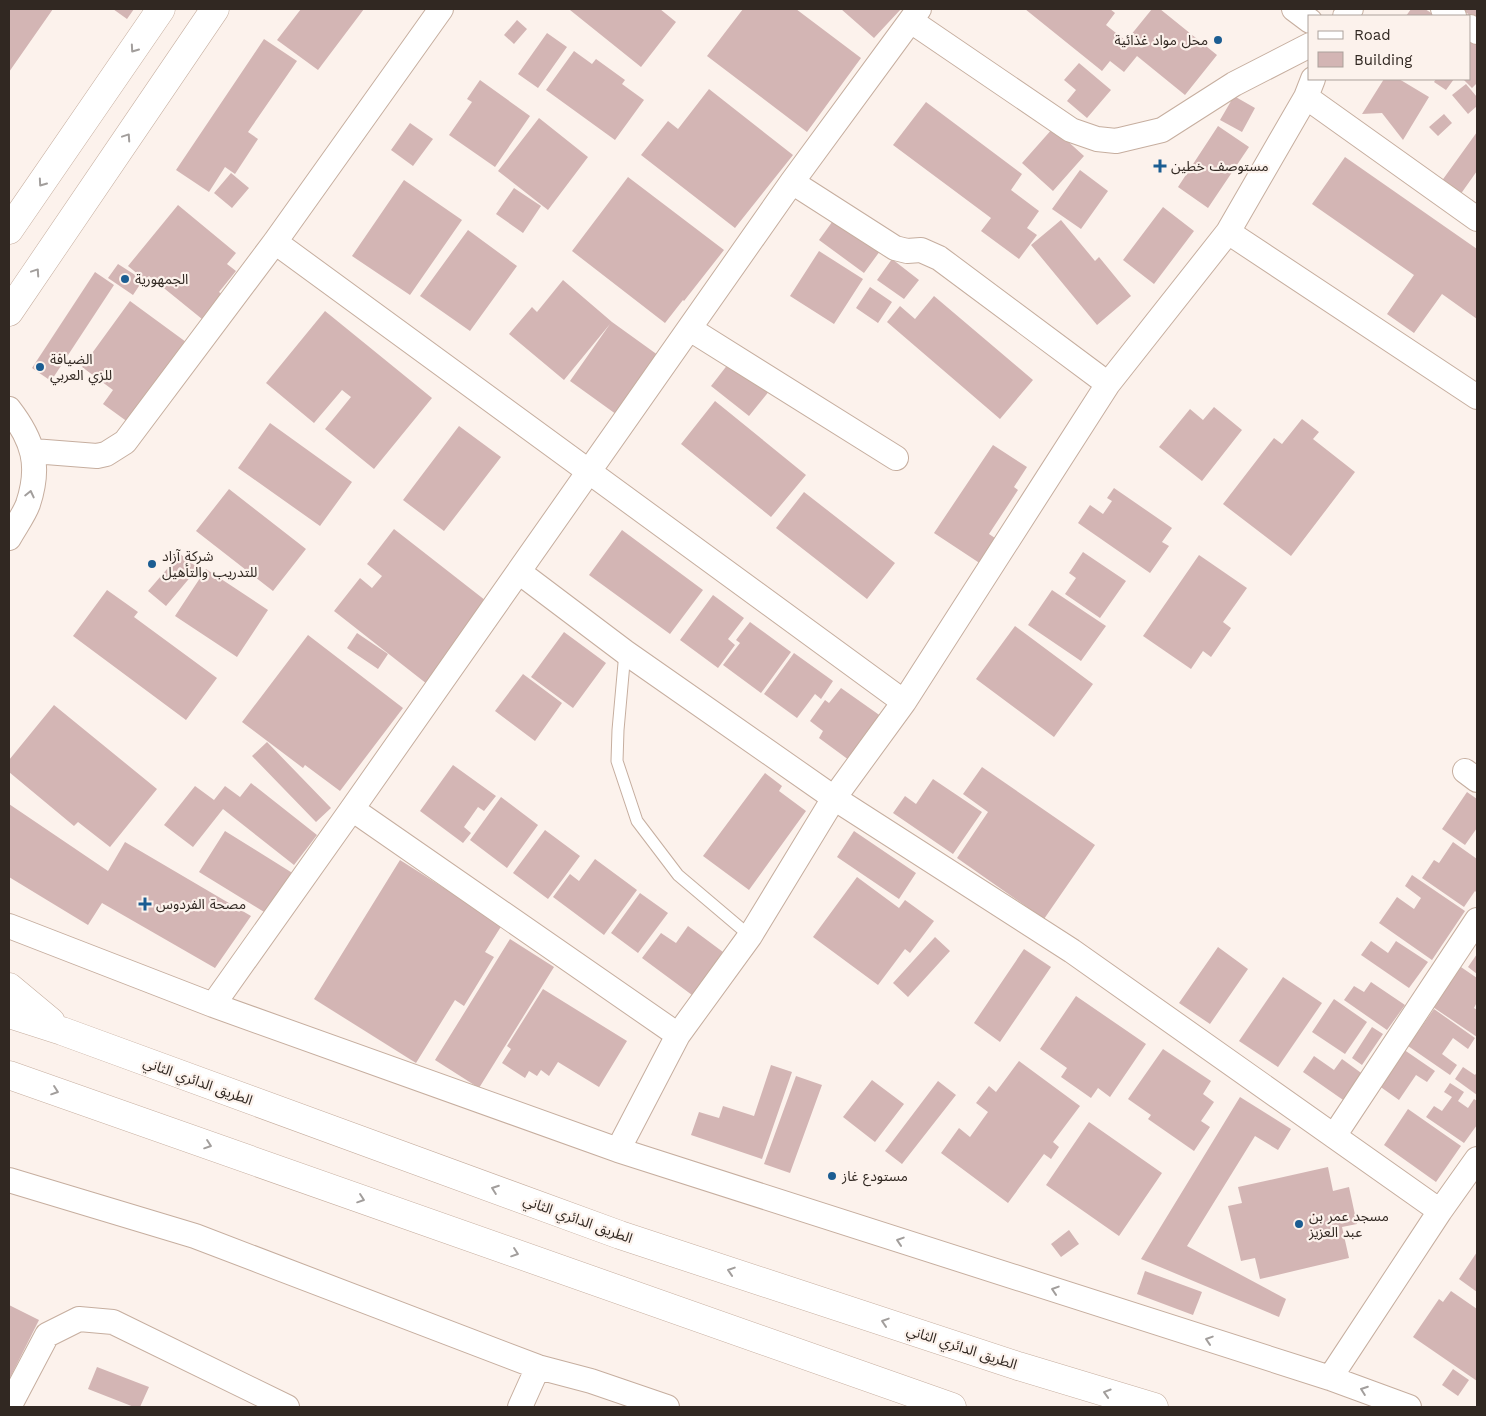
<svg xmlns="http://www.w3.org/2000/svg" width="1486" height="1416" viewBox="0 0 1486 1416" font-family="'Work Sans','Noto Sans Arabic',sans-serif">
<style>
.building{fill:#d3b5b4}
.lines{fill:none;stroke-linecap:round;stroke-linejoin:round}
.lane-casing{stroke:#c6ae9f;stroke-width:13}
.street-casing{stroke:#c6ae9f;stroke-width:26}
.secondary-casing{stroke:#c6ae9f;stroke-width:29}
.highway-casing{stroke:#c6ae9f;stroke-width:29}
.lane{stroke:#fff;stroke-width:11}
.street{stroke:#fff;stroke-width:24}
.secondary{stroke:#fff;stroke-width:28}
.highway{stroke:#fff;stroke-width:28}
.oneway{stroke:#a29e9c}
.poi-dot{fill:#1b5d92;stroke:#fcf2ec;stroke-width:2}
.labels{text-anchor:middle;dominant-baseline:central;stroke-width:4.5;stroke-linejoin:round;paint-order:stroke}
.poi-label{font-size:14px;fill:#312822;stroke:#fcf2ec;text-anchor:start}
.street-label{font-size:14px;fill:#312822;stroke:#fcf2ec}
</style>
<rect width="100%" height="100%" fill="#fcf2ec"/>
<path class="building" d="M9 9H53L9 72Z
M113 9H134L127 19Z
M301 9H364L318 70 277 40Z
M571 9H660L676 22 641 67 570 10Z
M743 9H796L861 58 807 132 707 56Z
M841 9H901L874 38Z
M1025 9H1110L1115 13 1106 25 1126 41 1152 9H1160L1217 55 1185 95 1137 56 1124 72 1110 61 1102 71Z
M1411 9H1425L1436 16H1406Z
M1460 9H1477V20L1470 15Z
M517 20 527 29 514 44 504 35Z
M547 33 567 47 538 88 518 74Z
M1470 33 1477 41V83L1472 88 1463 79H1470Z
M264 39 297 61 248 132 258 139 235 174 225 167 209 192 176 170Z
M574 51 592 64 596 59 625 80 622 84 644 100 615 140 546 90Z
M1079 63 1111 90 1087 118 1067 101 1076 90 1064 80Z
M1384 79H1399L1429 97 1403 140 1382 113 1362 114Z
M1436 79H1454L1446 90 1434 82Z
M480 80 530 116 495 167 449 135 472 102 467 99Z
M1466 84 1477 97V106L1468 114 1452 95Z
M709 89 793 155 735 228 641 155 668 121 678 129Z
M1234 96 1255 108 1242 132 1220 120Z
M926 102 1022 174 1011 190 1039 211 1027 228 1037 235 1019 259 981 231 991 218 893 145Z
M1444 114 1452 123 1438 136 1429 127Z
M539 118 588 157 548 210 498 171Z
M410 123 433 139 413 166 391 150Z
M1218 126 1249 147 1208 208 1178 187Z
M1053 128 1084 156 1053 191 1022 163Z
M1477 132V171L1460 195 1441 182Z
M1345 157 1477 249V319L1442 294 1414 333 1387 314 1414 275 1312 204Z
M1080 170 1108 191 1081 229 1052 209Z
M231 173 249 188 232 208 214 193Z
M628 177 724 250 684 301 683 300 665 323 572 251Z
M404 180 462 220 410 295 352 256Z
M514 188 541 206 523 233 496 214Z
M178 205 236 253 227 264 236 271 219 292 238 307 218 332 149 276 145 280 128 266Z
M1163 207 1194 231 1154 284 1123 260Z
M835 218 880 251 864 273 819 240Z
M1061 220 1095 261 1099 257 1131 296 1097 325 1031 245Z
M468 230 517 266 470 331 420 296Z
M819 251 863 279 834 324 790 296Z
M892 259 919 280 904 299 877 280Z
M118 264 143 280 133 295 108 278Z
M95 272 114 285 51 381 32 368Z
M563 280 612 322 662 358 620 417 570 381 610 324 564 380 509 334 532 307 537 312Z
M870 287 892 302 878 323 856 308Z
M934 296 1033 380 1000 419 887 322 900 306 915 319Z
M130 301 201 353 143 433 103 404 113 390 82 367Z
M325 311 432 398 374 469 325 429 351 397 342 390 314 423 266 383Z
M732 359 770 390 749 416 711 386Z
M715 401 806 475 771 517 681 444Z
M1214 407 1242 430 1202 481 1159 447 1190 409 1203 420Z
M1302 419 1319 432 1313 439 1355 472 1291 556 1223 504 1274 438 1282 444Z
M270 423 352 482 320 526 238 468Z
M459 426 501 457 444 531 403 500Z
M993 445 1027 467 1014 487 1018 490 989 534 998 540 981 564 934 533Z
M1114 488 1172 528 1162 542 1169 546 1150 573 1078 523 1090 505 1103 514 1112 501 1107 498Z
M229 489 306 549 273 591 196 531Z
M804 492 895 563 867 599 776 528Z
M394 529 490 604 427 684 334 611 360 578 372 588 382 576 367 564Z
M622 530 703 590 670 634 589 575Z
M1083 552 1126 581 1100 618 1065 594 1076 578 1069 573Z
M180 554 198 568 166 606 148 591Z
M1199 555 1247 588 1223 622 1231 628 1211 657 1203 651 1191 669 1143 636Z
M206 569 268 610 237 657 175 616Z
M107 590 138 612 134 617 217 678 186 720 73 636Z
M1052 590 1106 626 1081 661 1028 625Z
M713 595 744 618 728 639 735 645 718 668 680 640Z
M750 622 791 652 761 693 723 665 740 643 736 640Z
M1015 626 1093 684 1054 737 976 679Z
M564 632 606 663 573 708 531 677Z
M357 633 388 654 378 669 347 648Z
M308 635 403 708 340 791 305 765 303 768 242 722Z
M794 653 833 681 821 699 815 694 797 718 764 694Z
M523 674 562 703 535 741 495 711Z
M841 688 885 719 853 763 819 738 823 731 810 721 825 700 829 703Z
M54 705 157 789 110 847 78 822 74 826 9 772V760Z
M267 742 331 808 316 822 252 756Z
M453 765 496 796 484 811 478 807 464 827 471 833 463 843 420 811Z
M982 767 1095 845 1044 919 957 858 988 812 963 794Z
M765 773 782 786 779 791 806 811 749 890 703 856Z
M933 779 982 812 953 854 893 813 905 796 916 804Z
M251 783 317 835 294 865 223 809 193 847 164 825 195 786 214 800 225 786 240 797Z
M1467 792 1477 799V828L1465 845 1442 829Z
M501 797 538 825 507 868 470 840Z
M9 804 108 871 125 842 251 916 215 968 102 903 88 925 9 877Z
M545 830 580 856 548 899 513 873Z
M225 831 294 874 269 915 199 872Z
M854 831 916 873 899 899 837 857Z
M1453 842 1477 859V893L1475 891 1464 907 1422 878 1434 860 1439 863Z
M595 859 637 890 604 935 553 897 570 874 579 881Z
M400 860 502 925 485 952 494 957 464 1006 455 1000 416 1063 314 999Z
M1412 875 1465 911 1432 960 1379 923 1397 897 1414 909 1421 898 1405 886Z
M857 877 899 908 905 900 934 921 910 953 905 949 878 985 813 937Z
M640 893 668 913 638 953 611 933Z
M688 926 723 952 692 995 642 958 661 933 676 943Z
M935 937 950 951 908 997 893 983Z
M510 939 554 967 479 1088 435 1060Z
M1371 941 1388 953 1396 941 1428 962 1409 988 1361 955Z
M1218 947 1248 969 1210 1024 1179 1003Z
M1024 949 1051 967 1000 1042 974 1023Z
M1477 954V974L1468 967Z
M1458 965 1477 978V1002L1474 1008 1477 1010V1037L1430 1005Z
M1283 977 1322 1003 1278 1067 1239 1041Z
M1371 982 1405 1005 1387 1030 1344 1000 1354 986 1364 992Z
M543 989 627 1041 599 1087 558 1062 549 1076 541 1070 537 1076 529 1071 525 1078 502 1063 511 1049 507 1046Z
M1076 996 1146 1044 1110 1097 1098 1088 1091 1098 1061 1077 1067 1068 1040 1049Z
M1334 999 1367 1022 1345 1054 1312 1032Z
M1434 1009 1475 1038 1468 1049 1453 1038 1442 1054 1457 1065 1450 1075 1408 1046Z
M1372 1027 1383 1034 1362 1065 1352 1058Z
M1400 1047 1435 1071 1427 1082 1416 1075 1399 1100 1375 1083Z
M1163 1049 1211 1081 1203 1094 1214 1102 1201 1121 1210 1127 1194 1151 1148 1119 1151 1115 1128 1099Z
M1314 1056 1334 1070 1342 1059 1364 1075 1346 1102 1303 1072Z
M1019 1061 1080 1106 1053 1142 1059 1147 1051 1159 1044 1154 1008 1203 941 1153 959 1128 970 1137 988 1112 976 1103 989 1086 996 1092Z
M771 1065 792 1072 762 1159 691 1135 699 1112 719 1118 723 1106 754 1116Z
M1463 1067 1475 1075 1477 1072V1095L1455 1079Z
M796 1076 822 1085 790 1173 764 1164Z
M872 1080 904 1104 875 1142 843 1117Z
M938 1081 956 1095 902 1164 885 1151Z
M1450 1083 1464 1092 1458 1101 1468 1108 1474 1099 1477 1101V1125L1464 1143 1426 1117 1434 1106 1442 1111 1452 1097 1444 1092Z
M1240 1097 1291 1129 1278 1150 1255 1136 1187 1246 1286 1299 1279 1317 1141 1259Z
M1408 1109 1461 1146 1436 1182 1384 1145Z
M1089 1122 1162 1173 1119 1236 1046 1185Z
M1328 1167 1333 1191 1349 1187 1357 1224 1342 1227 1349 1258 1260 1279 1255 1258 1241 1261 1228 1206 1242 1203 1238 1187Z
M1069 1230 1079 1244 1061 1257 1051 1244Z
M1477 1252V1292L1459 1279Z
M1145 1271 1202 1292 1193 1315 1137 1294Z
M1451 1291 1477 1309V1381L1413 1337 1439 1299 1443 1302Z
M9 1305 39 1320 9 1380Z
M97 1367 149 1387 140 1407H134L88 1389Z
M1453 1369 1469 1380 1458 1396 1442 1385Z"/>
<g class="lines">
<defs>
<path id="lane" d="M625 652 618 730 617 761 637 821 678 875 750 936"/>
<path id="street" d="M1294 9 1310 21
M1443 9 1454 16
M1345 16 1351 9
M911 21 1071 130 1097 139 1116 141 1162 130 1234 84 1310 45
M1470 27 1477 32
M1306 97 1477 219
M792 182 895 248 907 251 921 250 939 258 1108 384
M1228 232 1477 397
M275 242 904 702
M690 329 896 458
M9 409C33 440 41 465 28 504 24 515 15 527 9 538
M33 451 97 456 106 454 125 442 275 242 441 9
M519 572 625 652 834 798 1072 951 1440 1211
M1465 771 1477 780
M352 809 678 1035
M9 926 213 1005 618 1150 1330 1378 1409 1407
M213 1005 352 809 792 182 919 9
M1334 1136 1477 920
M618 1150 678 1035 750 936 834 798 904 702 1108 384 1228 232 1306 97 1313 79
M9 1180 195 1236 538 1367 591 1381 667 1407
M1330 1378 1440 1211 1477 1159
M9 1407 47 1335 79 1319 113 1322 287 1407
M520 1407 538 1367"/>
<path id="secondary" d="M9 230 161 9
M9 312 215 9"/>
<path id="highway" d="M9 987 51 1022
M9 1014 62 1031 620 1235 1018 1366 1154 1407
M9 1075 952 1407"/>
</defs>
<use href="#lane" class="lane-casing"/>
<use href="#street" class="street-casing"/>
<use href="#secondary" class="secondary-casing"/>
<use href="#highway" class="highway-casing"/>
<use href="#lane" class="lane"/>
<use href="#street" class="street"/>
<use href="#secondary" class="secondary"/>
<use href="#highway" class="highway"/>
</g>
<defs><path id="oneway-chevron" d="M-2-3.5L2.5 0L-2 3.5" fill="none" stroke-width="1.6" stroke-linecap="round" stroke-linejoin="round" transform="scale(1.25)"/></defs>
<g class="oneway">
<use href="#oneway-chevron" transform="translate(134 49) rotate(125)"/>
<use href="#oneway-chevron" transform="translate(127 137) rotate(-56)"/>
<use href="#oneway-chevron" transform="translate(42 183) rotate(125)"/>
<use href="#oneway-chevron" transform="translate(36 272) rotate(-56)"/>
<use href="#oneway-chevron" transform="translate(30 494) rotate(-77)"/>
<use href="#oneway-chevron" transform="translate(55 1091) rotate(19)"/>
<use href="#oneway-chevron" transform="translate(208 1145) rotate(19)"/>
<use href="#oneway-chevron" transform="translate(495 1189) rotate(-160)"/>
<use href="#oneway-chevron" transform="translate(361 1199) rotate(19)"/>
<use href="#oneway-chevron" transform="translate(900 1241) rotate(-162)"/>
<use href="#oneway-chevron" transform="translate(515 1253) rotate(19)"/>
<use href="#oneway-chevron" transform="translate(731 1271) rotate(-162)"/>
<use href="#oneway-chevron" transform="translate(1055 1290) rotate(-162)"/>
<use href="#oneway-chevron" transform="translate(885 1322) rotate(-162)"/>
<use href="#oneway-chevron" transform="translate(1209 1340) rotate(-162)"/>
<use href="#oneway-chevron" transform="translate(1364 1390) rotate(-160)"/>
<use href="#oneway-chevron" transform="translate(1107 1393) rotate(-163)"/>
</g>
<g class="poi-dot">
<circle cx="1218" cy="40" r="5"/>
<path d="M1157.5 158.5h5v5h5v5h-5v5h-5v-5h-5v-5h5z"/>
<circle cx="125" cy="279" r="5"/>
<circle cx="40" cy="367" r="5"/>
<circle cx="152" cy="564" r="5"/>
<path d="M142.5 896.5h5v5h5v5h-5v5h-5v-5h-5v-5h5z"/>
<circle cx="832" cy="1176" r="5"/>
<circle cx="1299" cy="1224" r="5"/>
</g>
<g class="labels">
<g class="poi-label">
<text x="1208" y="40" text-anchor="end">محل مواد غذائية</text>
<text x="1171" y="166">مستوصف خطين</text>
<text x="135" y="279">الجمهورية</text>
<text x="50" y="359">الضيافة<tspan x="50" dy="16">للزي العربي</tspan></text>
<text x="162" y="556">شركة آزاد<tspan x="162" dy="16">للتدريب والتأهيل</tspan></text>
<text x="156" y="904">مصحة الفردوس</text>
<text x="842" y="1176">مستودع غاز</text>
<text x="1309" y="1216">مسجد عمر بن<tspan x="1309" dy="16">عبد العزيز</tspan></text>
</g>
<g class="street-label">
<text transform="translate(198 1081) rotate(20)">الطريق الدائري الثاني</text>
<text transform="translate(578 1219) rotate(20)">الطريق الدائري الثاني</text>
<text transform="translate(962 1347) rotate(18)">الطريق الدائري الثاني</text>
</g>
</g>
<rect width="1486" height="1416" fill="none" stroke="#312822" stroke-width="20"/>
<rect x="1308" y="15" width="162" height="65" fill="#fcf2ec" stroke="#aba19b"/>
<rect x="1318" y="31" width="25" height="8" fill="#ffffff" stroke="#aba19b"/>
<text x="1354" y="40" font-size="15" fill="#312822">Road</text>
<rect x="1318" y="52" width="25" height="15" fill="#d3b5b4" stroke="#aba19b"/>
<text x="1354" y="65" font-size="15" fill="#312822">Building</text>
</svg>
